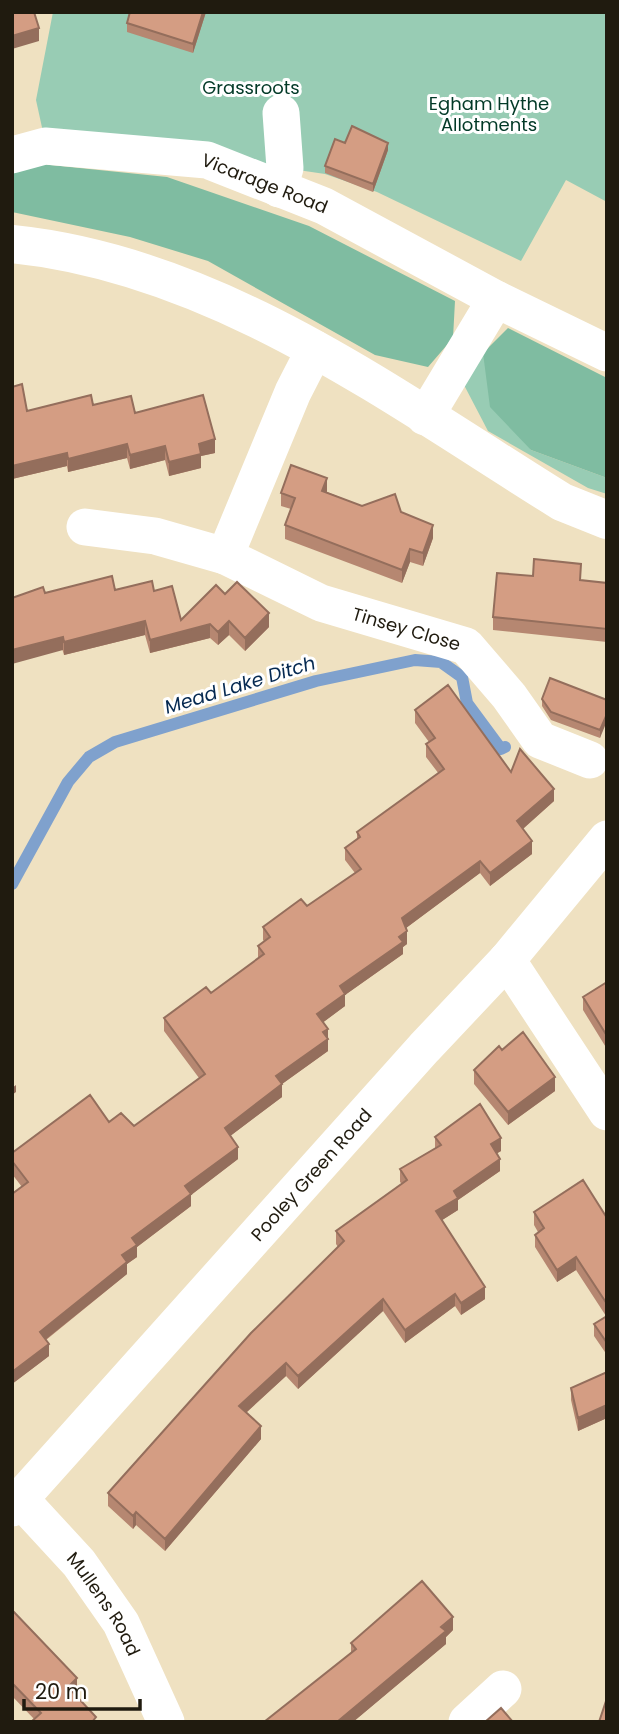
<svg xmlns="http://www.w3.org/2000/svg" width="619" height="1734" viewBox="0 0 619 1734" font-family="Poppins,sans-serif">
<style>
.green{fill:#98ccb4}
.forest{fill:#7fbca1}
.lines{fill:none;stroke-linecap:round;stroke-linejoin:round}
.stream{stroke:#7fa1cd;stroke-width:12}
.minor{stroke:#fff;stroke-width:37}
.major{stroke:#fff;stroke-width:38}
.wall{fill:#b68771}
.shaded-wall{fill:#946e5c}
.building{fill:#d49d83;stroke:#946e5c;stroke-width:2}
.labels{text-anchor:middle;dominant-baseline:central;stroke-width:6;stroke-linejoin:round;paint-order:stroke}
.park-label{font-size:18px;fill:#023927;stroke:#fff}
.street-label{font-size:18px;fill:#201b0f;stroke:#fff}
.water-label{font-size:19px;font-style:italic;fill:#052951;stroke:#fff}
</style>
<rect width="100%" height="100%" fill="#efe1c1"/>
<path class="green" d="M53 12H607V202L566 180 521 261 377 192 325 174 43 132 36 100Z
M483 353 531 450 607 478V494L588 488 488 431 464 385Z"/>
<path class="forest" d="M31 163 167 177 309 226 455 301 453 338 428 367 375 355 208 261 130 237 12 212V168Z
M508 328 607 378V478L531 450 490 407 483 353Z"/>
<g class="lines">
<path class="stream" d="M12 884 68 782 89 757 115 742 316 681 415 660 441 662 462 677 467 703 501 749 505 747"/>
<g class="minor">
<path id="s1" d="M12 155 45 146 207 160 324 206 496 299 607 353"/>
<path d="M279 189 285 168 281 113"/>
<path id="s2" d="M315 349 293 392 225 556 321 603 466 646 509 696 540 740 590 760"/>
<path d="M425 417 496 299"/>
<path d="M85 527 155 536 225 556"/>
<path d="M507 960 607 1112"/>
<path id="s3" d="M20 1499 79 1563 121 1623 166 1722"/>
<path id="s4" d="M12 1508 424 1048 507 960 607 839"/>
<path d="M467 1722 503 1689"/>
</g>
<path class="major" d="M12 244C218 265 391 396 562 502L607 520"/>
</g>
<path class="wall" d="M130 12H206L193 53 127 32V23Z
M345 143 388 150 373 192 325 173V166Z
M12 387 27 411 93 405 135 413 215 453 201 456V468L169 476 165 460 130 469 127 458 68 472 67 466 12 479Z
M327 491V492L362 506 401 512 433 538 423 566 410 562 402 583 285 539V525L291 509 281 506V493Z
M581 580 607 583V642L493 630V617Z
M115 590 154 591 181 620 225 594 269 627 245 651 229 635 218 645 210 638 150 653 145 635 64 655 45 593Z
M542 699 607 700 600 738 551 720 542 706Z
M415 710 511 772 554 801 523 829 532 854 490 886 480 873 406 928 407 944 403 947V954L345 995V1006L323 1022 328 1029V1051L282 1084V1097L230 1136 238 1159 191 1195V1206L137 1247V1257L127 1264V1274L46 1340 49 1356 12 1384V1194L22 1187 12 1174V1153L109 1122 134 1126 199 1078 164 1031V1018L211 993 258 959V946L264 941 263 940V927L307 906 355 873 345 860V848L357 839V832L439 774 426 757V744L429 742 415 723Z
M607 982V1049L583 1010V997Z
M502 1050 555 1091 508 1125 474 1084V1070Z
M435 1137 501 1151 497 1153 500 1171 458 1200V1210L442 1220 485 1299 461 1315 455 1306 405 1343 383 1311 298 1389 286 1376 246 1413 261 1439 165 1551 136 1525 133 1529 108 1506V1493L338 1247 336 1244V1231L402 1184 400 1182V1169L435 1148Z
M534 1212 607 1218V1355L594 1336V1324L606 1316 576 1270 557 1282 535 1247V1235L538 1232 534 1225Z
M607 1372V1418L578 1431 571 1400V1388Z
M12 1610 77 1691 75 1694 96 1722 34 1719 12 1696Z
M453 1630 446 1637V1644L353 1722H264L351 1653V1643Z"/>
<path class="shaded-wall" d="M203 12H206L193 53V44Z
M39 28V41L12 49V36Z
M388 143V150L373 192V184Z
M215 439V453L201 456V468L169 476V462L199 444Z
M127 444V458L68 472V459Z
M165 446V460L130 469V455Z
M67 453V466L12 479V466Z
M327 478V491L322 504V491Z
M433 525V538L423 566V553Z
M410 549V562L402 583V570Z
M269 613V627L245 651V638Z
M145 621V635L64 655V642Z
M229 621V635L218 645V632Z
M210 624V638L150 653V640Z
M63 637V650L12 664V650Z
M607 714V721L600 738V730Z
M554 789V801L517 834V821Z
M532 841V854L490 886V873Z
M480 861V873L402 931V918Z
M407 931V944L403 947V954L345 995V1006L317 1027V1014L340 986Z
M328 1029V1051L282 1084V1097L225 1140V1128L276 1076Z
M555 1077V1091L508 1125V1112Z
M16 1085V1092L12 1095V1088Z
M501 1138V1151L491 1157V1144Z
M238 1147V1159L191 1195V1206L137 1247V1257L127 1264V1274L40 1344V1332L122 1255 132 1238 185 1186Z
M500 1159V1171L458 1200V1210L436 1224V1211L454 1191Z
M576 1257V1270L557 1282V1270Z
M485 1287V1299L461 1315V1303Z
M455 1294V1306L405 1343V1330Z
M383 1299V1311L298 1389V1376Z
M49 1344V1356L12 1384V1372Z
M286 1363V1376L239 1419V1406Z
M607 1405V1418L578 1431V1418Z
M261 1426V1439L165 1551V1539Z
M136 1512V1525L133 1529V1516Z
M453 1617V1630L446 1637V1644L353 1722H337Z
M77 1678V1691L68 1700V1687Z"/>
<path class="building" d="M12 12H34L39 28 12 36Z
M130 12H203L193 44 127 23Z
M352 126 388 143 373 184 325 166 335 139 345 143Z
M22 384 27 411 91 395 93 405 131 396 135 413 203 395 215 439 199 444 201 454 169 462 165 446 130 455 127 444 68 459 67 453 12 466V387Z
M291 465 327 478 322 491 362 506 395 494 401 512 433 525 423 553 410 549 402 570 285 525 295 498 281 493Z
M534 559 581 564 580 580 607 583V629L493 617 497 573 533 576Z
M112 576 115 590 152 581 154 591 172 586 181 620 216 585 225 594 237 582 269 613 245 638 229 621 218 632 210 624 150 640 145 621 64 642 63 637 12 650V598L43 587 45 593Z
M550 678 607 700V714L600 730 551 712 542 699Z
M448 685 511 772 520 749 554 789 517 821 532 841 490 873 480 861 402 918 407 931 399 937 403 942 340 986 345 994 317 1014 328 1029 323 1032 328 1039 276 1076 282 1084 225 1128 238 1147 185 1186 191 1194 132 1238 137 1245 122 1255 127 1262 40 1332 49 1344 12 1372V1194L28 1182 12 1161V1153L90 1095 109 1122 121 1113 134 1126 205 1074 164 1018 206 987 211 993 264 954 258 946 270 937 263 927 301 899 307 906 361 869 345 848 360 837 357 832 444 769 426 744 435 738 415 710Z
M607 982V1036L583 997Z
M523 1032 555 1077 508 1112 474 1070 499 1046 502 1050Z
M480 1104 501 1138 491 1144 500 1159 454 1191 458 1198 436 1211 485 1287 461 1303 455 1294 405 1330 383 1299 298 1376 286 1363 239 1406 261 1426 165 1539 136 1512 133 1516 108 1493 251 1333 344 1241 336 1231 407 1180 400 1169 441 1145 435 1137Z
M583 1180 607 1218V1304L576 1257 557 1270 535 1235 544 1228 534 1212Z
M607 1316V1343L594 1324Z
M607 1372V1405L578 1418 571 1388Z
M422 1581 453 1617 441 1627 446 1631 337 1722H264L356 1649 351 1643Z
M12 1610 77 1678 68 1687 96 1717 92 1722H31L41 1713 12 1683Z
M607 1698V1722H599Z
M501 1708 513 1722H485Z"/>
<g class="labels">
<g class="park-label">
<text x="251" y="87">Grassroots</text>
<text x="489" y="103">Egham Hythe<tspan x="489" dy="21">Allotments</tspan></text>
</g>
<g class="street-label">
<text stroke="none"><textPath href="#s1" startOffset="259">Vicarage Road</textPath></text>
<text stroke="none"><textPath href="#s2" startOffset="422">Tinsey Close</textPath></text>
<text stroke="none"><textPath href="#s4" startOffset="448">Pooley Green Road</textPath></text>
<text stroke="none"><textPath href="#s3" startOffset="135">Mullens Road</textPath></text>
</g>
<g class="water-label">
<text transform="translate(240 685) rotate(-17)">Mead Lake Ditch</text>
</g>
</g>
<rect width="619" height="1734" fill="none" stroke="#201b0f" stroke-width="28"/>
<path d="M24 1699v10h116v-10" fill="none" stroke="#201b0f" stroke-width="3.5"/>
<text x="35" y="1699" font-size="21" fill="#201b0f" stroke="#ffffff" stroke-width="5" paint-order="stroke">20 m</text>
</svg>
